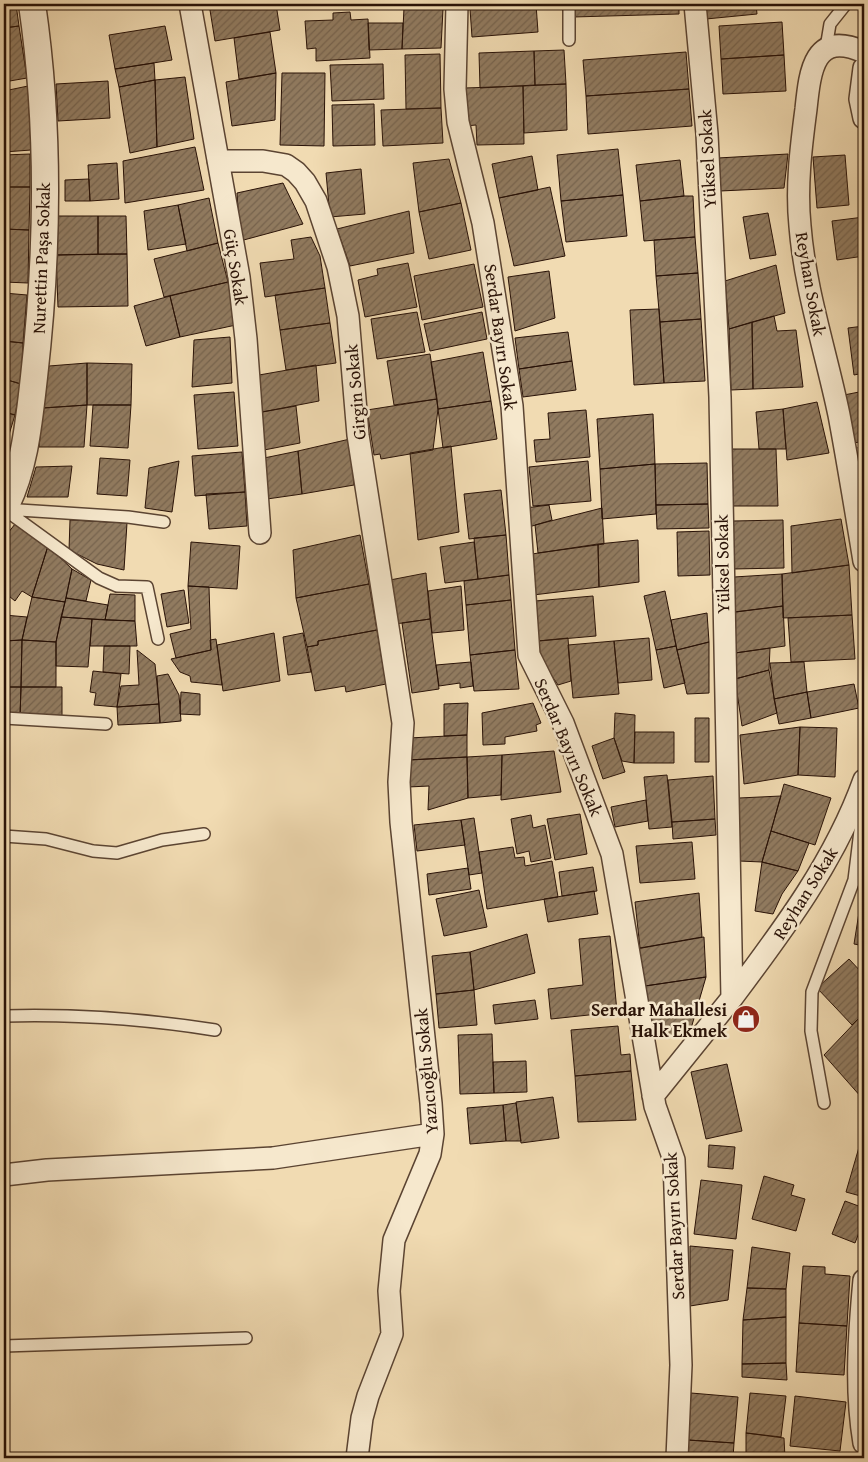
<svg xmlns="http://www.w3.org/2000/svg" width="868" height="1462" viewBox="0 0 868 1462" font-family="'Gentium Book Plus',serif">
<style>
.building{fill:url(#building-hatch);stroke:#291207}
.lines{fill:none;stroke-linecap:round;stroke-linejoin:round}
.service-casing{stroke:#5b4432;stroke-width:14}
.minor-casing{stroke:#5b4432;stroke-width:24}
.tertiary-casing{stroke:#5b4432;stroke-width:29}
.service{stroke:#f6e8cd;stroke-width:11}
.minor{stroke:#f6e8cd;stroke-width:21}
.tertiary{stroke:#f6e8cd;stroke-width:26}
.labels{text-anchor:middle;dominant-baseline:central;stroke-width:5;stroke-linejoin:round;paint-order:stroke}
.street-label{font-size:18px;fill:#291207;stroke:#f6e8cd}
.poi-label{font-size:18px;font-weight:bold;fill:#291207;stroke:#f6e8cd;text-anchor:end}
</style>
<defs>
<pattern id="building-hatch" width="6" height="6" patternUnits="userSpaceOnUse" patternTransform="scale(1.25)"><rect width="6" height="6" fill="#917b60"/><path d="M-1 1l2-2M0 6l6-6M5 7l2-2" fill="none" stroke="#76634d"/></pattern>
</defs>
<rect width="100%" height="100%" fill="#f1dbb2"/>
<filter id="stains"><feTurbulence type="fractalNoise" baseFrequency=".004" numOctaves="4"/><feColorMatrix values="0 0 0 0 .2 0 0 0 0 .09 0 0 0 0 .02 0 0 0 .5 -.17"/></filter>
<radialGradient id="worn" r=".72"><stop offset=".6" stop-color="#630" stop-opacity="0"/><stop offset="1" stop-color="#630" stop-opacity=".3"/></radialGradient>
<path class="building" d="M16 4 19 26 4 28V5Z
M209 4H276L280 30 215 41Z
M404 4H443V9L404 8Z
M536 4 538 32 472 37 470 9Z
M573 4H679V14L573 17Z
M705 4H756L757 14 706 19Z
M404 8 443 9 441 48 402 49Z
M350 12 351 20 368 19 370 58 316 61V48L307 49 305 21 333 20V13Z
M782 22 784 55 721 59 719 26Z
M368 23H403L402 49 369 50Z
M19 26 27 78 4 82V28Z
M165 26 172 60 115 69 109 35Z
M270 32 276 73 239 79 234 38Z
M564 50 566 84 535 85 534 51Z
M534 51 535 85 480 88 479 53Z
M686 52 689 89 586 96 583 60Z
M440 54 441 108 406 109 405 55Z
M784 55 786 91 723 94 721 59Z
M154 63 155 80 119 87 115 69Z
M383 64 384 99 332 101 330 65Z
M276 73 275 120 232 126 226 82Z
M282 73H325L324 146 280 145Z
M185 77 194 139 157 147 155 80Z
M155 80 157 147 130 153 119 87Z
M108 81 110 118 58 121 56 84Z
M566 84 567 130 524 133 523 86Z
M28 86 31 150 4 152V91Z
M523 86 524 144 477 145 476 125 465 126 464 88Z
M689 89 692 126 588 134 586 96Z
M374 104 375 145 333 146 332 105Z
M441 108 443 143 383 146 381 110Z
M195 147 204 190 125 203 123 161Z
M618 149 623 195 561 201 557 155Z
M30 154V187H4V155Z
M788 154 784 188 720 191 718 158Z
M845 155 849 205 817 208 813 157Z
M532 156 538 190 499 198 492 164Z
M449 159 461 203 419 212 413 163Z
M680 160 684 196 640 201 636 165Z
M117 163 119 199 90 201 88 165Z
M361 169 365 214 330 217 326 173Z
M89 179 90 201H65V180Z
M283 183 303 224 240 241 237 193Z
M4 187H30L29 230 4 229Z
M550 187 565 256 514 266 499 198Z
M623 195 627 236 566 242 561 201Z
M684 196H693L695 237 644 241 640 201Z
M209 198 218 243 187 251 178 205Z
M461 203 471 250 429 259 419 212Z
M178 205 186 244 148 250 144 211Z
M409 211 414 253 350 266 337 229Z
M768 213 776 255 750 259 743 217Z
M56 216H98V254L56 255Z
M98 216H126L127 254H98Z
M864 217V256L837 260 832 221Z
M4 229 29 230 28 283 4 282Z
M311 237 320 256 325 288 265 297 260 263 294 259 291 240Z
M695 237 698 273 656 276 654 240Z
M218 243 228 282 164 297 154 259Z
M127 254 128 306 58 307 56 255Z
M408 263 417 307 365 317 358 280 378 275 377 269Z
M474 264 483 307 422 320 414 276Z
M776 265 785 313 729 329 725 281Z
M549 271 555 318 515 331 508 277Z
M698 273 701 319 660 322 656 276Z
M228 282 236 325 180 337 170 296Z
M325 288 330 323 280 330 275 295Z
M4 293 27 295 23 343 4 341Z
M170 296 180 337 146 346 134 306Z
M659 309 664 383 634 385 630 310Z
M417 312 425 352 377 359 371 319Z
M482 312 487 339 430 351 424 324Z
M774 316 777 331 796 330 803 387 753 389 752 322Z
M701 319 705 381 664 383 660 322Z
M752 322 753 389 731 390 729 329Z
M330 323 336 363 286 370 280 330Z
M864 326V373L854 375 848 328Z
M568 332 572 361 519 369 515 338Z
M230 337 232 383 192 387 194 340Z
M4 341 23 343 21 384 4 379Z
M483 352 491 401 438 409 431 362Z
M430 354 437 399 394 405 387 361Z
M572 361 576 390 523 397 519 369Z
M87 363 132 364 131 405H87Z
M87 363V405L43 408 49 366Z
M316 365 319 401 262 412 259 375Z
M4 379 21 384 15 415 4 412Z
M864 391V441L854 443 844 395Z
M234 392 238 446 198 449 194 395Z
M437 399 438 409 433 450 381 459 380 454 374 455 367 410Z
M491 401 497 439 443 448 438 409Z
M817 402 829 453 787 460 783 409Z
M87 405 84 447H39L43 408Z
M93 405H131L128 448 90 446Z
M296 406 300 443 264 450 262 412Z
M783 409 786 449H759L756 412Z
M586 410 590 457 536 462 534 440 550 439 548 413Z
M4 412 15 415 4 451Z
M653 414 655 464 600 469 597 419Z
M350 439 354 485 302 494 298 451Z
M451 446 459 532 418 540 410 453Z
M864 446V478L858 447Z
M732 449H776L778 506H733Z
M298 451 302 494 267 499 264 458Z
M242 452 245 492 195 496 192 456Z
M100 458 130 460 127 496 97 494Z
M179 461 172 512 145 508 149 468Z
M588 461 591 501 533 506 529 467Z
M707 463 708 504 656 505 655 464Z
M655 464 656 514 602 519 600 469Z
M72 466 68 497H27L36 467Z
M501 490 506 535 469 539 464 494Z
M245 492 247 526 209 529 206 494Z
M708 504 709 528 657 529 656 505Z
M549 505 552 520 529 527 525 508Z
M602 508 604 544 538 553 535 525Z
M841 519 849 565 792 573 791 526Z
M70 520 127 523 124 570 97 564 69 550Z
M783 520 784 568 733 569V521Z
M15 524 48 546 32 597 22 591 15 601 4 592V538Z
M709 531 710 575 678 576 677 532Z
M360 535 369 584 296 598 293 550Z
M506 535 509 575 478 579 474 538Z
M638 540 639 582 599 587 598 544Z
M191 542 240 546 237 589 188 586Z
M474 542 478 579 445 583 440 547Z
M598 544 599 587 533 595 532 554Z
M48 546 72 569 65 602 32 597Z
M849 565 852 615 783 618 782 574Z
M72 569 91 580 86 601 66 598Z
M426 573 430 619 395 624 390 580Z
M782 574 783 606 735 612 734 577Z
M509 575 511 600 466 605 464 581Z
M369 584 377 630 318 641V645L307 647 296 598Z
M188 586 209 587 211 650 176 658 170 634 191 629Z
M461 586 464 630 432 633 428 591Z
M184 590 189 623 167 627 161 594Z
M665 591 676 646 656 650 644 596Z
M110 594 135 595V621L105 620Z
M593 596 596 636 538 641 535 601Z
M32 597 65 602 56 642 22 640Z
M66 598 108 605 105 620 61 617Z
M511 600 515 650 470 655 466 605Z
M783 606 785 646 735 653V612Z
M707 613 709 642 677 650 671 620Z
M4 615 27 617 22 640 4 641Z
M852 615 855 659 791 662 788 618Z
M61 617 92 619 88 667 56 666V642Z
M92 619 135 621 137 646H90Z
M430 619 439 689 412 693 402 623Z
M377 630 386 684 346 692 345 686 315 691 307 647 318 645V641Z
M274 633 280 681 223 691 217 645Z
M303 633 311 672 288 675 283 637Z
M568 638 571 681 558 685 541 660 538 641Z
M649 638 652 680 618 683 614 641Z
M216 639 222 685 191 682 190 676 180 672 171 659 211 650 210 640Z
M22 640 56 642V687H21Z
M22 640 21 687H4V641Z
M614 641 619 694 573 698 568 645Z
M709 642V693L687 694 677 650Z
M104 646H130L129 674 103 672Z
M676 646 685 683 664 688 656 650Z
M770 648 769 670 735 679V653Z
M137 650 155 664 159 704 117 707 121 686 139 685Z
M515 650 519 689 474 691 470 655Z
M471 662 473 686 460 688V683L439 686 436 665Z
M804 662 807 692 774 699 770 663Z
M769 670 777 713 742 726 735 679Z
M93 671 121 674 117 707 94 705 96 693 90 692Z
M168 674 179 695 181 721 160 723 157 676Z
M854 684 859 708 811 718 807 692Z
M4 687H21L20 717 4 716Z
M21 687H62V719L20 717Z
M181 692 200 694V715L180 714Z
M807 692 811 718 779 724 774 699Z
M468 703 467 735 444 736V704Z
M533 703 541 723 536 725 537 731 505 737V744L483 745 482 713Z
M159 704 160 723 118 725 117 707Z
M615 713 635 715 634 763 622 761 614 738Z
M695 718H709V762H695Z
M800 727 837 728 835 777 798 775Z
M800 727 798 775 744 784 740 735Z
M635 732H674V763H634Z
M467 735V757L408 760 409 738Z
M614 738 625 772 603 779 592 746Z
M554 751 561 792 501 800 502 755Z
M502 755 501 795 468 798 467 757Z
M467 757 468 798 428 810 429 786 408 787V760Z
M667 775 672 827 649 829 644 777Z
M713 776 715 819 672 822 668 780Z
M784 784 831 798 815 845 771 831Z
M781 796 762 862 739 861V798Z
M646 800 648 821 615 827 611 807Z
M580 814 587 854 555 860 547 819Z
M531 815 533 828 545 825 551 858 531 862 529 851 517 854 511 819Z
M474 818 482 873 469 875 461 820Z
M715 819 716 835 673 839 672 822Z
M461 820 465 845 417 851 414 825Z
M771 831 809 843 798 871 762 862Z
M692 842 695 879 640 883 636 846Z
M513 847 515 858 524 857 525 866 552 861 558 897 487 909 479 852Z
M762 862 798 871 782 894 773 914 755 911Z
M593 867 597 891 562 896 559 872Z
M468 868 471 889 429 895 427 874Z
M863 887H864V946L854 944Z
M479 890 487 927 444 936 436 899Z
M594 891 598 914 548 922 544 899Z
M699 893 702 937 640 948 635 902Z
M527 934 535 973 474 990 470 952Z
M610 936 617 1012 551 1019 548 989 583 985 579 939Z
M704 937 706 977 645 986 636 949Z
M470 952 474 990 436 994 432 956Z
M849 959 864 975V1013L852 1025 817 988Z
M706 977 690 1032 653 1038 645 986Z
M474 990 477 1025 439 1028 436 994Z
M535 1000 538 1019 495 1024 493 1005Z
M864 1013V1095L862 1098 824 1055Z
M618 1026 621 1055 630 1054 631 1071 575 1076 571 1030Z
M492 1034 494 1093 460 1094 458 1035Z
M526 1061 527 1092 494 1093 493 1062Z
M727 1064 742 1131 706 1139 691 1072Z
M631 1071 636 1120 578 1122 575 1076Z
M553 1097 559 1138 521 1143 516 1102Z
M516 1103 521 1141H506L503 1105Z
M503 1105 506 1141 470 1144 467 1108Z
M864 1130V1197L846 1192Z
M709 1145 735 1147 733 1169 708 1167Z
M764 1176 794 1185 791 1195 805 1199 796 1231 752 1219Z
M701 1180 742 1185 736 1239 694 1234Z
M845 1201 864 1208V1220L855 1243 832 1234Z
M690 1246 733 1250 728 1300 690 1306Z
M752 1247 790 1253 786 1289 747 1288Z
M803 1266 825 1267V1274L850 1276 847 1326 799 1323Z
M747 1288 786 1289V1317L743 1320Z
M786 1317V1363L742 1364 743 1320Z
M799 1323 847 1326 844 1375 796 1372Z
M786 1363 787 1380 742 1377V1364Z
M691 1393 738 1397 734 1443 688 1440Z
M750 1393 786 1396 781 1437 746 1433Z
M795 1396 846 1402 840 1451 790 1446Z
M746 1433 784 1438 785 1458H746Z
M688 1440 734 1443 733 1458H687Z"/>
<g class="lines">
<defs>
<path id="service" d="M569 4V40
M826 48 830 24 846 4
M4 509 99 578 117 586 147 587 158 639
M4 509 128 517 164 522
M4 718 106 724
M4 836 46 839 93 851 117 853 162 840 204 834
M4 1016C75 1014 145 1019 215 1030
M824 1103 811 1031 812 992 854 880 864 798
M4 1346 246 1338"/>
<path id="minor" d="M190 4 239 277 246 339 260 533
M457 4 455 89 458 122 483 223 512 406 529 655 563 723 612 854 655 1106 674 1160 681 1365 677 1458
M864 52C814 30 810 70 806 109 801 147 796 187 800 226 805 290 826 352 839 415 848 463 856 512 864 561
M864 68 860 99 864 118
M218 161H263L286 165 296 172 305 182 316 201 338 267 348 316 358 435 403 723 399 782 401 822 431 1103 433 1134 430 1154 394 1240 389 1291 392 1334 368 1396 362 1418 357 1458
M732 998C783 930 835 861 864 780
M653 1096 732 998 720 397 707 134 695 4
M4 1175 47 1170 273 1158 433 1134
M864 1280C859 1334 855 1389 864 1443"/>
<path id="tertiary" d="M4 509C25 469 29 421 34 377 48 254 50 127 32 4"/>
</defs>
<use href="#service" class="service-casing"/>
<use href="#minor" class="minor-casing"/>
<use href="#tertiary" class="tertiary-casing"/>
<use href="#service" class="service"/>
<use href="#minor" class="minor"/>
<use href="#tertiary" class="tertiary"/>
</g>
<defs>
<symbol id="shop-disc" viewBox="-11 -11 22 22"><circle r="9.5" fill="#8f2418" stroke="#f6e8cd"/><path d="M-5-2.5h2.3a2.7 3.5 0 0 1 5.4 0H5L5.5 6h-11ZM-1.5-2.5h3a1.5 2.3 0 0 0-3 0Z" fill="#fff"/></symbol>
</defs>
<g fill-rule="evenodd">
<use href="#shop-disc" x="730" y="1003" width="32" height="32"/>
</g>
<g class="labels">
<g class="street-label">
<text transform="translate(707 159) rotate(-93)">Yüksel Sokak</text>
<text transform="translate(41 258) rotate(-88)">Nurettin Paşa Sokak</text>
<text transform="translate(236 267) rotate(81)">Güç Sokak</text>
<text transform="translate(811 284) rotate(80)">Reyhan Sokak</text>
<text transform="translate(501 337) rotate(82)">Serdar Bayırı Sokak</text>
<text transform="translate(355 392) rotate(-95)">Girgin Sokak</text>
<text transform="translate(722 564) rotate(-91)">Yüksel Sokak</text>
<text transform="translate(569 747) rotate(67)">Serdar Bayırı Sokak</text>
<text transform="translate(805 893) rotate(-58)">Reyhan Sokak</text>
<text transform="translate(426 1071) rotate(-95)">Yazıcıoğlu Sokak</text>
<text transform="translate(674 1226) rotate(-93)">Serdar Bayırı Sokak</text>
</g>
<g class="poi-label">
<text x="727" y="1009">Serdar Mahallesi<tspan x="727" dy="21">Halk Ekmek</tspan></text>
</g>
</g>
<rect width="868" height="1462" fill="none" stroke="#f1dbb2" stroke-width="20"/>
<rect x="5" y="5" width="858" height="1452" fill="none" stroke="#291207" stroke-width="2.5"/>
<rect x="10" y="10" width="848" height="1442" fill="none" stroke="#291207"/>
<rect width="100%" height="100%" filter="url(#stains)"/>
<rect width="100%" height="100%" fill="url(#worn)"/>
</svg>
